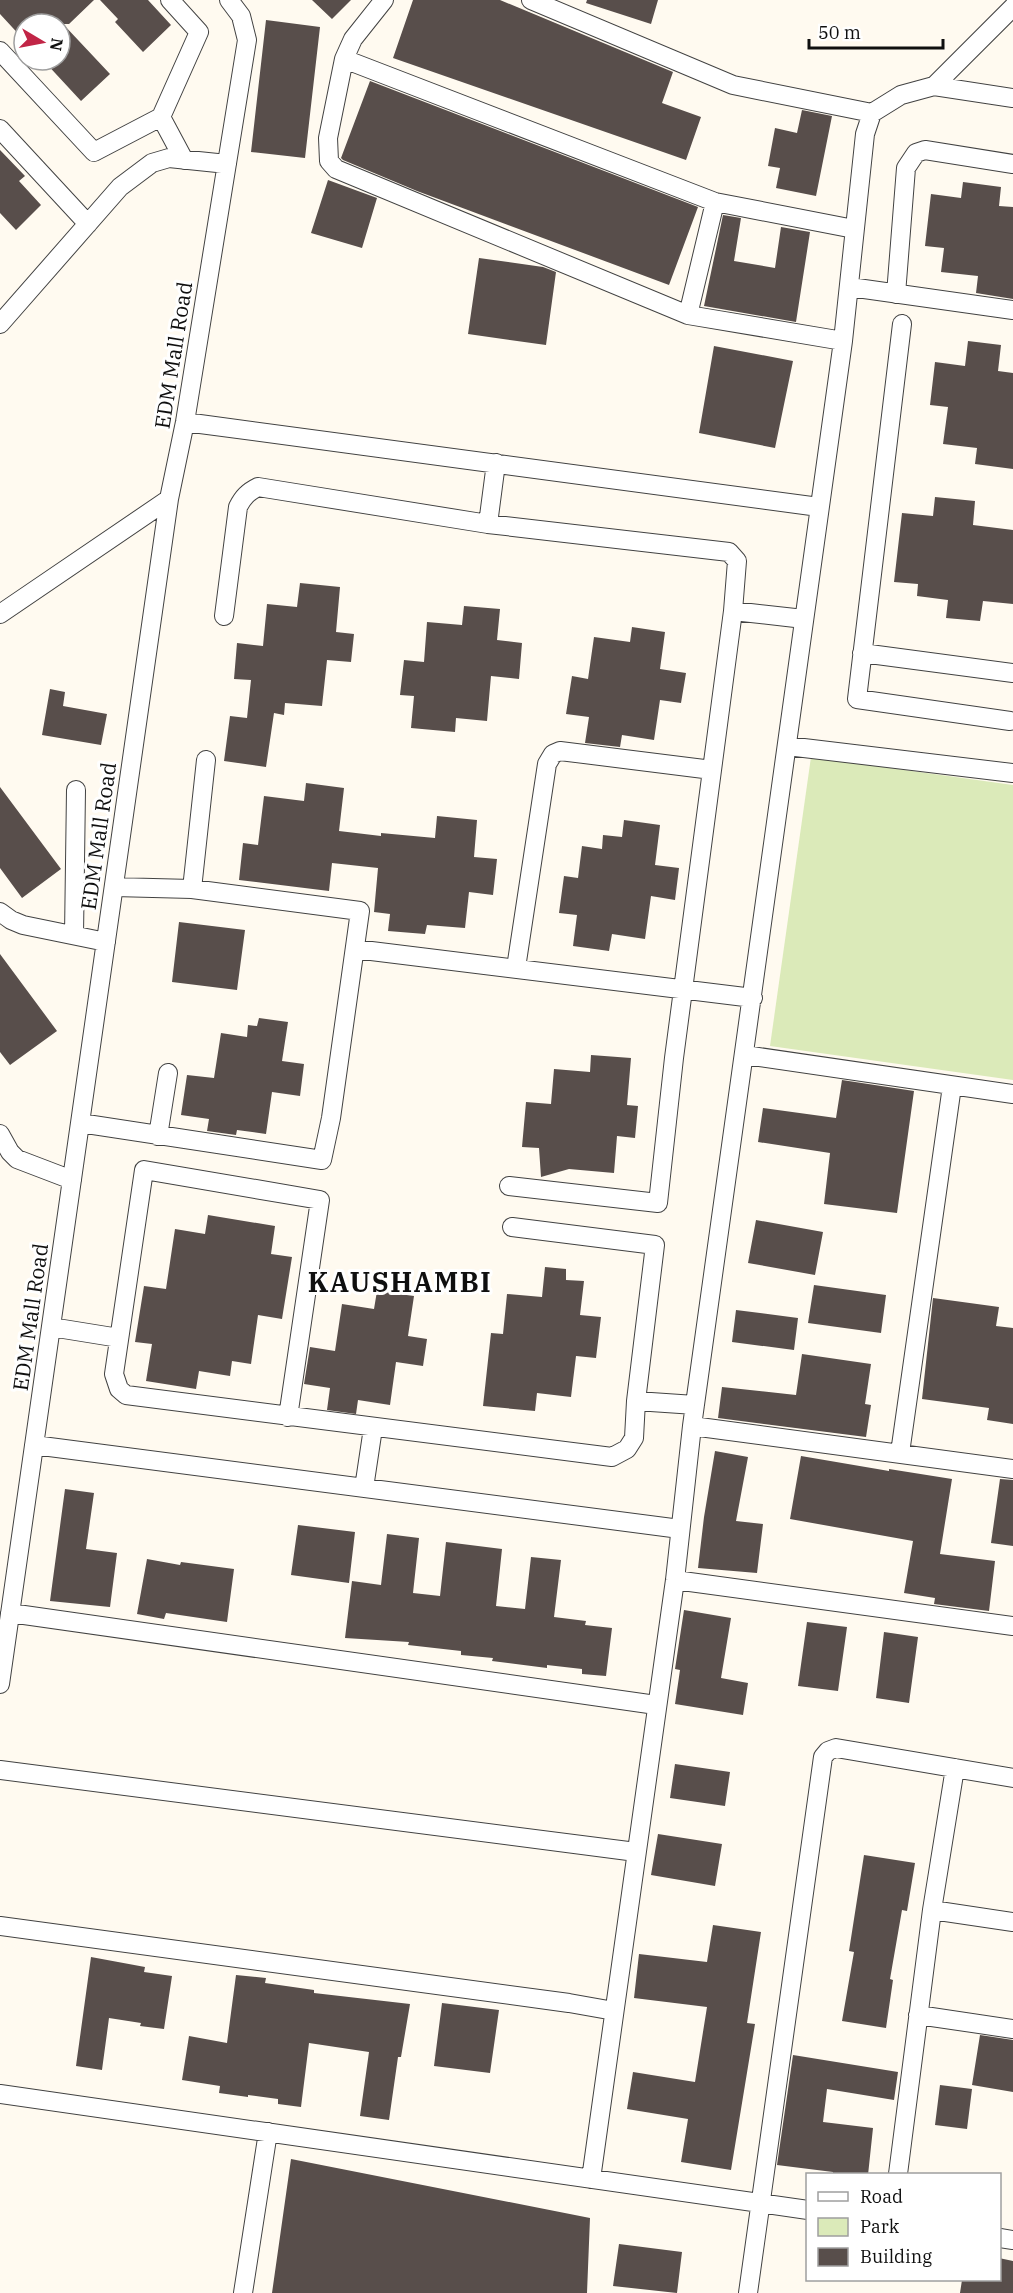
<svg xmlns="http://www.w3.org/2000/svg" width="1013" height="2293" viewBox="0 0 1013 2293" font-family="'IBM Plex Serif',serif">
<style>
.green{fill:#dbeab9}
.building{fill:#584e4b}
.lines{fill:none;stroke-linecap:round;stroke-linejoin:round}
.minor-casing{stroke:#424242;stroke-width:20}
.minor{stroke:#fff;stroke-width:18}
.labels{text-anchor:middle;dominant-baseline:central;stroke-width:6;stroke-linejoin:round;paint-order:stroke}
.street-label{font-size:21px;fill:#0f0f0f;stroke:#fff}
.district-label{font-size:27px;font-weight:bold;letter-spacing:1.5px;fill:#0f0f0f;stroke:#fff}
</style>
<rect width="100%" height="100%" fill="#fffaf0"/>
<path class="green" d="M811 757 1013 785V1080L770 1046Z"/>
<path class="building" d="M0 0H94L69 24H63L110 74 81 101 43 60H60V24H24V40L0 14Z
M100 0H148L171 25 143 52 115 22 118 19Z
M312 0H351L332 19Z
M413 0H500L673 72 662 103 701 117 686 160 393 58Z
M587 0H658L651 24 586 3Z
M266 20 320 27 305 158 251 152Z
M370 81 698 207 669 285 417 191 343 160 341 158Z
M802 110 832 116 816 196 776 188 780 168 768 166 775 128 797 133Z
M0 150 25 176 19 181 41 205 16 230 0 213Z
M328 180 377 198 362 248 311 233Z
M963 182 1001 187 999 206 1013 207V299L976 293 978 276 941 272 944 248 925 246 931 194 961 198Z
M723 215 741 218 734 261 775 268 781 227 810 232 796 322 704 306Z
M479 258 543 267 556 272 546 345 468 334Z
M968 341 1001 345 998 371 1013 373V469L975 464 977 448 943 444 948 407 930 405 935 362 965 366Z
M714 346 793 361 775 448 699 433Z
M935 497 975 501 973 525 1013 530V604L983 601 980 621 946 618 948 600 917 596 918 584 894 582 902 513 933 516Z
M300 583 340 587 336 632 354 634 351 662 327 660 322 706 285 703 284 715 274 713 266 767 224 761 230 716 247 718 251 680 234 679 237 643 263 646 267 604 297 607Z
M464 606 500 609 497 640 522 643 519 679 491 676 487 721 456 718 455 732 411 728 414 696 400 695 404 660 424 662 427 622 462 625Z
M632 627 665 632 660 669 686 673 681 703 660 700 654 740 622 735 620 747 585 743 589 717 566 714 572 676 588 679 594 637 630 642Z
M50 689 65 692 63 706 107 714 101 745 42 735Z
M306 783 344 788 339 831 381 836V833L435 838 437 816 477 820 474 857 497 859 493 895 469 892 465 928 427 925 425 934 388 931 390 914 374 912 378 868 332 863 329 891 239 880 243 843 258 845 264 796 304 801Z
M0 787 61 869 22 898 0 868Z
M624 820 660 825 655 865 679 868 675 900 651 896 645 939 612 934 609 951 573 946 577 915 559 913 564 876 578 878 582 846 602 849 603 835 622 837Z
M179 922 245 930 237 990 172 982Z
M0 954 57 1031 10 1065 0 1052Z
M259 1018 288 1022 282 1061 304 1064 300 1096 272 1092 266 1134 237 1130 236 1135 207 1131 209 1119 181 1115 187 1075 214 1078 221 1033 247 1037 248 1025 257 1026Z
M591 1055 631 1058 627 1105 638 1106 635 1138 617 1136 614 1173 569 1169 541 1177 539 1148 522 1147 526 1102 551 1104 554 1069 590 1072Z
M842 1080 914 1091 897 1213 824 1204 830 1153 758 1142 763 1108 836 1118Z
M208 1215 275 1226 271 1254 292 1257 282 1319 258 1315 251 1364 232 1361 230 1376 199 1371 196 1389 146 1381 152 1344 135 1342 144 1286 166 1289 175 1229 205 1234Z
M756 1220 823 1232 815 1275 748 1263Z
M545 1267 566 1269V1280L584 1281 580 1315 601 1317 596 1358 576 1356 571 1397 537 1393 535 1411 483 1406 491 1333 503 1334 507 1294 542 1297Z
M814 1285 886 1295 881 1333 808 1323Z
M377 1291 414 1296 408 1336 427 1339 423 1366 396 1362 390 1405 358 1400 356 1414 327 1410 330 1388 304 1384 310 1347 335 1351 342 1304 374 1309Z
M933 1298 999 1307 996 1326 1013 1328V1424L987 1420 989 1408 922 1399Z
M736 1310 798 1318 794 1350 732 1342Z
M802 1354 871 1364 865 1404 871 1405 866 1437 718 1418 722 1387 796 1395Z
M715 1451 748 1457 736 1521 763 1524 757 1573 698 1568 704 1517Z
M801 1456 889 1471V1469L952 1479 940 1554 995 1561 989 1611 934 1604 935 1598 904 1593 913 1541 790 1519Z
M1000 1479 1013 1480V1546L991 1543Z
M65 1489 94 1493 86 1549 117 1553 110 1607 50 1601Z
M298 1525 355 1532 349 1583 291 1575Z
M387 1534 419 1538 413 1593 440 1596 446 1542 502 1549 496 1606 525 1609 531 1557 561 1560 554 1617 586 1621 585 1625 612 1628 606 1676 582 1674V1669L547 1665V1668L492 1661 493 1658 461 1655V1651L408 1645 409 1642 345 1638 352 1581 381 1585Z
M147 1559 180 1565 181 1562 234 1569 227 1622 166 1613 164 1619 137 1614Z
M684 1610 731 1618 721 1678 748 1683 743 1715 675 1704 680 1670 675 1669Z
M807 1622 847 1627 838 1691 798 1686Z
M884 1632 918 1637 909 1703 876 1698Z
M675 1764 730 1772 725 1806 670 1798Z
M658 1834 722 1844 715 1886 651 1875Z
M864 1855 915 1863 907 1911 902 1910 890 1979 893 1980 886 2028 842 2021 854 1952 849 1951Z
M713 1925 761 1932 747 2023 755 2024 731 2170 681 2162 688 2119 627 2109 633 2072 695 2082 707 2007 634 1998 639 1954 707 1962Z
M91 1957 145 1967 144 1972 172 1976 164 2029 140 2026 141 2023 109 2018 102 2070 76 2066Z
M236 1975 266 1978 265 1983 314 1990V1993L410 2004 401 2057H398L389 2120 360 2116 369 2052 309 2043 301 2107 278 2104V2099L248 2095V2097L219 2093 220 2086 182 2080 189 2036 227 2043Z
M442 2003 499 2010 490 2073 434 2066Z
M980 2035 1013 2040V2092L972 2085Z
M793 2055 898 2072 894 2100 827 2089 823 2122 873 2128 868 2175H833V2172L777 2165Z
M940 2085 972 2089 967 2129 935 2125Z
M291 2159 590 2218 587 2293H272Z
M619 2244 682 2252 677 2293 613 2286Z
M999 2258 1013 2261V2293H960L962 2280H999Z"/>
<g class="lines">
<defs>
<path id="minor" d="M384 0 353 39 344 59 328 138 329 161 336 169 688 315 715 202
M531 0 733 85 872 113
M0 51 94 152 161 117 199 32 170 0
M344 59 715 202 854 229
M934 86 1013 7
M161 117 184 160
M0 129 88 224
M850 287 1013 310
M896 294 906 168 916 153 925 150 1013 164
M688 315 843 341
M0 324 120 187 152 163 169 158 227 164
M902 324 857 699 1010 721
M185 422 819 507
M488 524 496 463
M733 611 804 619
M0 614 169 499
M224 616 238 507C243 497 248 492 258 487L488 524 729 552 737 561 733 611 674 1058 658 1203 509 1186
M862 653 1013 673
M787 746 1013 773
M114 887 192 889
M0 912 11 920 23 925 106 942
M74 935 76 790
M355 949 753 998
M516 968 547 764 553 754 560 751 712 770
M745 1055 1013 1094
M80 1123 322 1160 331 1118 360 911 192 889 206 760
M0 1134 10 1152 17 1159 72 1180
M158 1136 168 1073
M51 1327 119 1338
M636 1401 695 1405
M288 1417 320 1200 144 1170 114 1374 119 1389 126 1395C288 1417 450 1437 612 1457L627 1449 634 1438 636 1401 655 1245 512 1227
M692 1426 1013 1469
M34 1445 680 1529
M900 1453 952 1086
M364 1488 373 1428
M675 1580 1013 1626
M10 1613 656 1705
M0 1684 169 499 185 422 247 40 241 16 229 0
M0 1770 636 1852
M932 1910 1013 1922
M0 1926 569 2003 614 2011
M918 2015 1013 2029
M0 2094 808 2210
M898 2174 932 1910 955 1768
M591 2179 675 1580 692 1426 843 341 865 134 872 113 901 95 934 86 1013 98
M1000 2238 1013 2240
M243 2293 268 2132
M748 2293 823 1757 828 1751 836 1748 1013 1778"/>
</defs>
<use href="#minor" class="minor-casing"/>
<use href="#minor" class="minor"/>
</g>
<g class="labels">
<g class="street-label">
<text transform="translate(173 355) rotate(-81)">EDM Mall Road</text>
<text transform="translate(98 836) rotate(-82)">EDM Mall Road</text>
<text transform="translate(30 1317) rotate(-82)">EDM Mall Road</text>
</g>
<g class="district-label">
<text x="400" y="1281">KAUSHAMBI</text>
</g>
</g>
<rect x="806" y="2173" width="195" height="108" fill="#ffffff" stroke="#9f9f9f" stroke-width="1.5"/>
<rect x="818" y="2192" width="30" height="9" fill="#ffffff" stroke="#9f9f9f" stroke-width="1.5"/>
<text x="860" y="2203" font-size="18" fill="#0f0f0f">Road</text>
<rect x="818" y="2218" width="30" height="18" fill="#dbeab9" stroke="#9f9f9f" stroke-width="1.5"/>
<text x="860" y="2233" font-size="18" fill="#0f0f0f">Park</text>
<rect x="818" y="2248" width="30" height="18" fill="#584e4b" stroke="#9f9f9f" stroke-width="1.5"/>
<text x="860" y="2263" font-size="18" fill="#0f0f0f">Building</text>
<g transform="translate(42 42) rotate(100)"><circle r="28" fill="#ffffff" stroke="#9f9f9f" stroke-width="1.5"/>
<path d="M0-4.5L10 22L0 15L-10 22Z" fill="#c12546"/>
<text y="-9" font-size="16" font-weight="bold" text-anchor="middle" fill="#0f0f0f">N</text>
</g>
<path d="M809 39v9h134v-9" fill="none" stroke="#0f0f0f" stroke-width="3"/>
<text x="818" y="39" font-size="18" fill="#0f0f0f" stroke="#ffffff" stroke-width="4.5" paint-order="stroke">50 m</text>
</svg>
